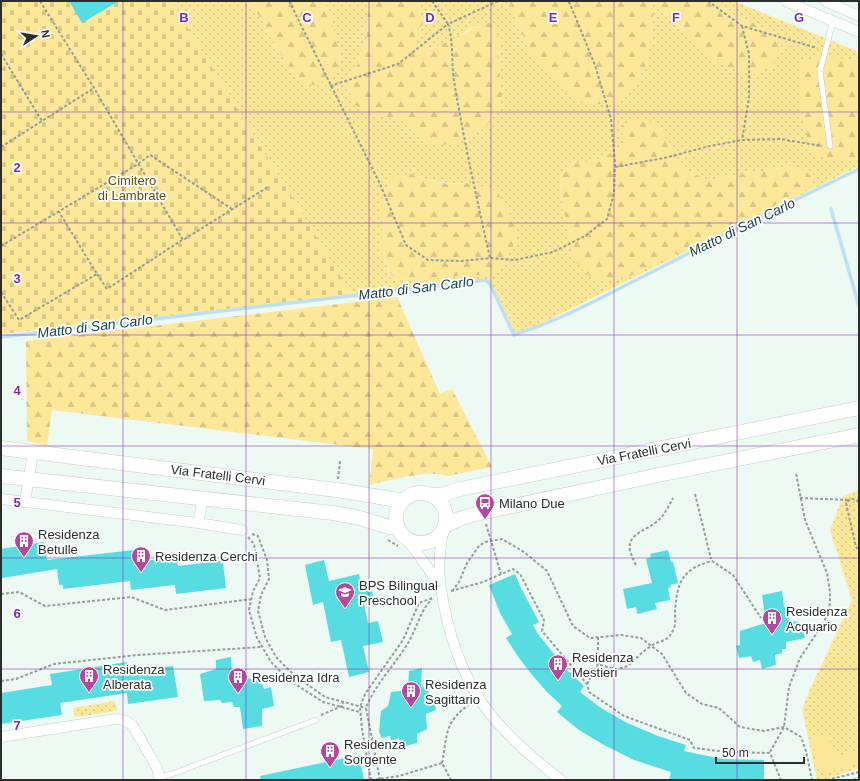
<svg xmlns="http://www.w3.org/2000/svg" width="860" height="781" viewBox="0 0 860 781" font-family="Arial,sans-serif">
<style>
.grass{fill:url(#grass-dots);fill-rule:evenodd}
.forest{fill:url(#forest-firs)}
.cemetery{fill:url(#cemetery-stones)}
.garden{fill:#fde799}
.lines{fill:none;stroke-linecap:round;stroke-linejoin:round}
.stream{stroke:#bde0f4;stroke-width:3.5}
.building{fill:#57dde1}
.lane-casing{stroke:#c3cfc8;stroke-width:6}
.street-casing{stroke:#c3cfc8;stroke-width:11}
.secondary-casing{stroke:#c3cfc8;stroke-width:15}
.path{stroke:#969e9a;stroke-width:2;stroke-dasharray:3 2;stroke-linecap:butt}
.lane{stroke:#fff;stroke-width:5}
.street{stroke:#fff;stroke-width:10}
.secondary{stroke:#fff;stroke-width:14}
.grid{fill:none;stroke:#7b2cbf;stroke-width:1;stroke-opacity:0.55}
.labels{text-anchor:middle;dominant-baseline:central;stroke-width:3.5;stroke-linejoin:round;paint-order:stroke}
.park-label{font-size:13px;fill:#645309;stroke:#fff}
.street-label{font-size:13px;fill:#2a2e2c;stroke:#fff}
.poi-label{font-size:13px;fill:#2a2e2c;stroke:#fff;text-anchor:start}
.water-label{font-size:14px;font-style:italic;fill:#1b465a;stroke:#fff}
.grid-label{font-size:13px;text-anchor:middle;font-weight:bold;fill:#7b2cbf;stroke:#fff;stroke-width:3.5;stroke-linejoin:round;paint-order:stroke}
</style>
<defs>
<pattern id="grass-dots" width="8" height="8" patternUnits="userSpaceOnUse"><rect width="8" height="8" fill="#fde799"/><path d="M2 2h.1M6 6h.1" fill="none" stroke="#d9c684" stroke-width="1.8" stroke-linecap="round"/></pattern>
<pattern id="forest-firs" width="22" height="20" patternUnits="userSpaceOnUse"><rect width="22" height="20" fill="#fde799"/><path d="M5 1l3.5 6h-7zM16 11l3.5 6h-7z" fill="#d9c684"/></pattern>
<pattern id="cemetery-stones" width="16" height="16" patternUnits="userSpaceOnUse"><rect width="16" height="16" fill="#fde799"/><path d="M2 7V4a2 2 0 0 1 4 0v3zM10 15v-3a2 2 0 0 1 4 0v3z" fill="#d9c684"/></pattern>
</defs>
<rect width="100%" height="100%" fill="#edf9f3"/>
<path class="grass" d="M171 1H250L292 72 326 80 335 71 341 59 331 19 324 1H366L368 12 366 26 367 41 361 52 357 66 352 71 373 115 400 119 426 143 453 144 476 134 487 125 498 57 499 43 478 23C463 34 438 51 419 50L413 45 423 22 418 1H509L529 50 614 103 634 86 647 63 654 11 652 1H658L660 8 668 19 742 70 755 74 774 35 756 24 732 14 711 1H734L859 52V65L853 61 855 160 859 158V166L514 337 487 280 352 295ZM621 127 660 129 683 169 708 180 792 166 812 186 804 191 630 276 602 281 573 256 560 190 562 176 568 164C588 164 609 157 626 145ZM411 174C433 182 446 184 471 183L494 274 397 280 390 275 381 250 383 225 381 204Z
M859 490V768L823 780H817L802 709 811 687 852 600 830 530 843 496Z
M115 701 117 711 75 717 73 708Z"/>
<path class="forest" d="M250 1H324L331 19 341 59 336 71 326 80 314 85 301 83 292 72Z
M366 1H418L423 22 414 45 419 50 432 49 467 32 478 23 485 22 492 24 496 29 499 43 498 57 502 100 496 113 487 125 476 134 453 144 433 145 426 143 400 119 373 115 353 104 348 84 352 71 357 66 361 52 367 41 366 26 368 12Z
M509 1H652L654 11 647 63 634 86 614 103 587 105 564 91 529 50Z
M658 1H711L732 14 756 24 774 35 778 40 779 47 776 61 771 66 755 74 728 68 710 57 680 26 668 19 660 8Z
M813 57C829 57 846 56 859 65V157C845 166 830 159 816 156L809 145 800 105 801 64Z
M632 121H649L660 129 683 169 708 180 792 166 805 171 811 176 812 186 804 191 630 276 602 281 590 276 580 267 573 256 560 190 562 176 568 164C588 164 609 157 626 145L620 127Z
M411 174 431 181 449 184 471 183 495 190 499 195 513 220 516 241 500 270 494 274 397 280 391 275 381 250 383 225 381 204 391 179 397 176Z
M397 297 440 394 452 389 492 467 447 476C428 469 389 481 369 485L373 449 52 410 47 446 27 441 26 341Z"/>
<path class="cemetery" d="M1 1H171L352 295 1 334Z"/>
<path class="garden" d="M828 734 832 749 839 755 859 751V764L820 773 812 738Z"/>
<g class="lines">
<path class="stream" d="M831 209 859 306
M1 337 486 280 490 284 514 335 516 334C565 319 609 293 654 271 722 236 790 202 859 169"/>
</g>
<path class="building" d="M69 1H119L82 23Z
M44 542 47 560 134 550 135 562 177 557 178 566 220 561 221 564 223 563 226 588 176 594 175 585 131 590 130 581 63 589V585H59L57 569 2 578 1 549Z
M668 550 671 562H673L678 583 670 585 671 587 668 588 670 600 655 603 657 609 637 614 636 607 627 609 623 589 652 583 646 559 651 557 650 554Z
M324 560 329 581 359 574 361 585 370 583 375 602 364 604 368 623 378 621 383 642 363 646 369 672 349 677 341 640 331 642 323 602 313 605 305 565Z
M515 574 521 588 539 622 533 625 538 634 566 669 584 686 580 692 601 708 627 723 658 736 686 745 684 751 722 759 764 760V780H669L671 772 634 760 604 745 579 730 557 712 562 706 547 692 533 676 519 658 506 638 512 634 500 613 489 585Z
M782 591 784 607H787L790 621 800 622 805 638 786 642V649H782V653L775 655 776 665 762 669 760 660 753 662 751 656 739 658 736 646 740 645V631L766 623 762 595Z
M231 657 232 674 237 672 238 679 260 678 264 689 271 687 274 706 262 709V726L243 729 240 707H234L232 702 222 703 220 700 204 701 200 674 216 669V660Z
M127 662 129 672 173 666 178 697 128 704 127 693 60 703 62 715 1 724V693L52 685 50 674Z
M422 668 421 687 428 686 429 698 434 695 436 710 426 714 427 729 417 734V743L402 747 399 738 391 741 390 736 382 738 379 732 381 711 388 706 391 692 408 690 409 671Z
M359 755 364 780H261L260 776Z"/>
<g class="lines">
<defs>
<path id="lane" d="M830 146 820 71 833 21
M159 777 172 774 316 720"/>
<path id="street" d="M785 1 859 32
M825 1 859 16
M1 499 198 523 242 530
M25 502 33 452
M198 523 203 498
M443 531C440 548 438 571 441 589 447 628 460 670 482 703 503 733 532 758 561 780
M406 538 428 568 440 588
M1 737 115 719C123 719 128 721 133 726L157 768 160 780"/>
<path id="secondary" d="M1 448 344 491 403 501
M1 476 333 513 356 517 389 527 397 526
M396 518a25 25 0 1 1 50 0a25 25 0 1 1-50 0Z
M429 495H442L460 489 859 408
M445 526 459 519 480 513 668 473 859 435"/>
</defs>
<use href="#lane" class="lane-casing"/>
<use href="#street" class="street-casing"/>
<use href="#secondary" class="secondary-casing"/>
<path class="path" d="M40 1 94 88 183 240 268 187
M289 1 380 184 406 245 428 260 461 261 490 258 515 260 553 252 585 236 607 219 614 193 615 163 611 119 595 65 570 4 568 1
M432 1 448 24 498 1
M708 1 742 26 817 48
M742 26 749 54V98L742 140
M1 54 42 121
M330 86 398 64 448 24C454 43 451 62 454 81 464 141 477 200 490 258
M1 147 94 88
M615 167 664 158 710 146 742 140 780 139 822 146
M1 246 138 164 150 155 232 209
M97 274 107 289 182 240
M1 292 19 320 97 274 59 212
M338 479 340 461
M695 494 711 559
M800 498 848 500
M859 502C854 498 850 498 846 503L856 547 859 550
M486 524 501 574
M252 534 258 536 267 560 269 579 261 595 258 611 265 637 276 657 293 674 325 697 366 708
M248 537 254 544 260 578 253 591 249 610 257 638 271 662 289 680 323 702 360 712
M388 540 398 546
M636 565C633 560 632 556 630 551 627 534 645 531 655 523 664 517 668 507 673 498
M451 591 483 582 513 569 520 574 544 620 542 631 587 684 589 692 624 716 690 740 694 748 727 752 770 753 781 780
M452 591 459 582 467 563 479 546 485 542 502 539 524 552 547 571 573 626 590 638 621 635 641 638 662 654 686 693 702 704 719 708 740 727 764 731 784 727 801 737 806 751 812 780
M1 594 19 592 45 606 131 597 165 610 252 599
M598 637V664
M1 681 16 679 54 664 138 655 262 647
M587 684 598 664C632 676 628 661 651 646 663 638 667 644 674 628 676 623 675 617 675 613 677 583 681 569 712 561L733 575 761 618
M321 715 342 706 343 702
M770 752 784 727 789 687 800 658 823 624 828 613 830 603V592L827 573 805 520 796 473
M442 763C448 734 443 723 471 703
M371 780 362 729 360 707 365 694 403 640 419 603 432 598
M371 780 399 776 442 763 451 780
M380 780 366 708C375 684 395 665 408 643 417 628 420 611 432 599
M827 780 859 772
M853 780 859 778"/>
<use href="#lane" class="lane"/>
<use href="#street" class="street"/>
<use href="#secondary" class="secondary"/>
</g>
<path class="grid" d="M123 1V780M246 1V780M369 1V780M491 1V780M614 1V780M737 1V780M1 112H859M1 223H859M1 335H859M1 446H859M1 558H859M1 669H859"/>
<defs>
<symbol id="bus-pin" viewBox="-11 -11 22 30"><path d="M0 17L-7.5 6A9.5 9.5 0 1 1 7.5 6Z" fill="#b646a2" stroke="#fff"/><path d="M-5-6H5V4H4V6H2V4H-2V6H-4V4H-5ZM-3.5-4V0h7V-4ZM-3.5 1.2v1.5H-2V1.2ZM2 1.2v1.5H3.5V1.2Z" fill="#fff"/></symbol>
<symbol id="building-pin" viewBox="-11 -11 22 30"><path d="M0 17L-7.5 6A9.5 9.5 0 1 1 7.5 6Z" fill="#b646a2" stroke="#fff"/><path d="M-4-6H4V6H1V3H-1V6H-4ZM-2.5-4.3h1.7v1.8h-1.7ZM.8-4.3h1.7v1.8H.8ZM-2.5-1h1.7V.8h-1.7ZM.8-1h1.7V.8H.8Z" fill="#fff"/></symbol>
<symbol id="school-pin" viewBox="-11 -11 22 30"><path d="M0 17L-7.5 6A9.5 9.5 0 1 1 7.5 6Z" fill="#b646a2" stroke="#fff"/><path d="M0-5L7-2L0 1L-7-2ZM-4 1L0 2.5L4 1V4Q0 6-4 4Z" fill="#fff"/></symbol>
</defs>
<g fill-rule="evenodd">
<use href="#bus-pin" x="474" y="492" width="22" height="30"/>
<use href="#building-pin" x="13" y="530" width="22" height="30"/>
<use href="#building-pin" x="130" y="545" width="22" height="30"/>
<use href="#school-pin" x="334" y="581" width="22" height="30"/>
<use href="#building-pin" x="761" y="607" width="22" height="30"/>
<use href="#building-pin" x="547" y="653" width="22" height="30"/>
<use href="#building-pin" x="78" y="665" width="22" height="30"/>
<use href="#building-pin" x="227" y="666" width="22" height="30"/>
<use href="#building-pin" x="400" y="680" width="22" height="30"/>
<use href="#building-pin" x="319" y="740" width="22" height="30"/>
</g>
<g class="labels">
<g class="park-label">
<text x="132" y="180">Cimitero<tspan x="132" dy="15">di Lambrate</tspan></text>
</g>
<g class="street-label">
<text transform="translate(644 452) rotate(-11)">Via Fratelli Cervi</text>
<text transform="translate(218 475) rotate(7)">Via Fratelli Cervi</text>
</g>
<g class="poi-label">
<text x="499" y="503">Milano Due</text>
<text x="38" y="534">Residenza<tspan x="38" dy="15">Betulle</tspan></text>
<text x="155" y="556">Residenza Cerchi</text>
<text x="359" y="585">BPS Bilingual<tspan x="359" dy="15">Preschool</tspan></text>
<text x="786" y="611">Residenza<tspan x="786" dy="15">Acquario</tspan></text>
<text x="572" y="657">Residenza<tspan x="572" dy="15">Mestieri</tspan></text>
<text x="103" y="669">Residenza<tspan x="103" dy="15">Alberata</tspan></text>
<text x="252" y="677">Residenza Idra</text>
<text x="425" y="684">Residenza<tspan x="425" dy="15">Sagittario</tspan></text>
<text x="344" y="744">Residenza<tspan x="344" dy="15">Sorgente</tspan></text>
</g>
<g class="water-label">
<text transform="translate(742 227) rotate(-26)">Matto di San Carlo</text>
<text transform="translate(416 288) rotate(-7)">Matto di San Carlo</text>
<text transform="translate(95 326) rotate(-7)">Matto di San Carlo</text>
</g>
</g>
<g class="grid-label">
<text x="184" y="22">B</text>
<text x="307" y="22">C</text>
<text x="430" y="22">D</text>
<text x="553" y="22">E</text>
<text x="676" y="22">F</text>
<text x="799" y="22">G</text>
<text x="17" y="172">2</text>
<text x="17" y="283">3</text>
<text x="17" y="395">4</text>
<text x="17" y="507">5</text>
<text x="17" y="618">6</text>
<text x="17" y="730">7</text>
</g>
<rect width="860" height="781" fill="none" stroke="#2a2e2c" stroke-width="4"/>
<g transform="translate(36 36) rotate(78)" stroke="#ffffff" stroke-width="3" paint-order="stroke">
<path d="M0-3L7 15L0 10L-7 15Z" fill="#2a2e2c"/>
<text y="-6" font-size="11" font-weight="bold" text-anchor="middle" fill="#2a2e2c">N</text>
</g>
<path d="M716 757v6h88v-6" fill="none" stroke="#2a2e2c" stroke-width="2"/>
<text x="722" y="757" font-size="12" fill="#2a2e2c" stroke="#ffffff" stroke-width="3" paint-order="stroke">50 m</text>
</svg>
